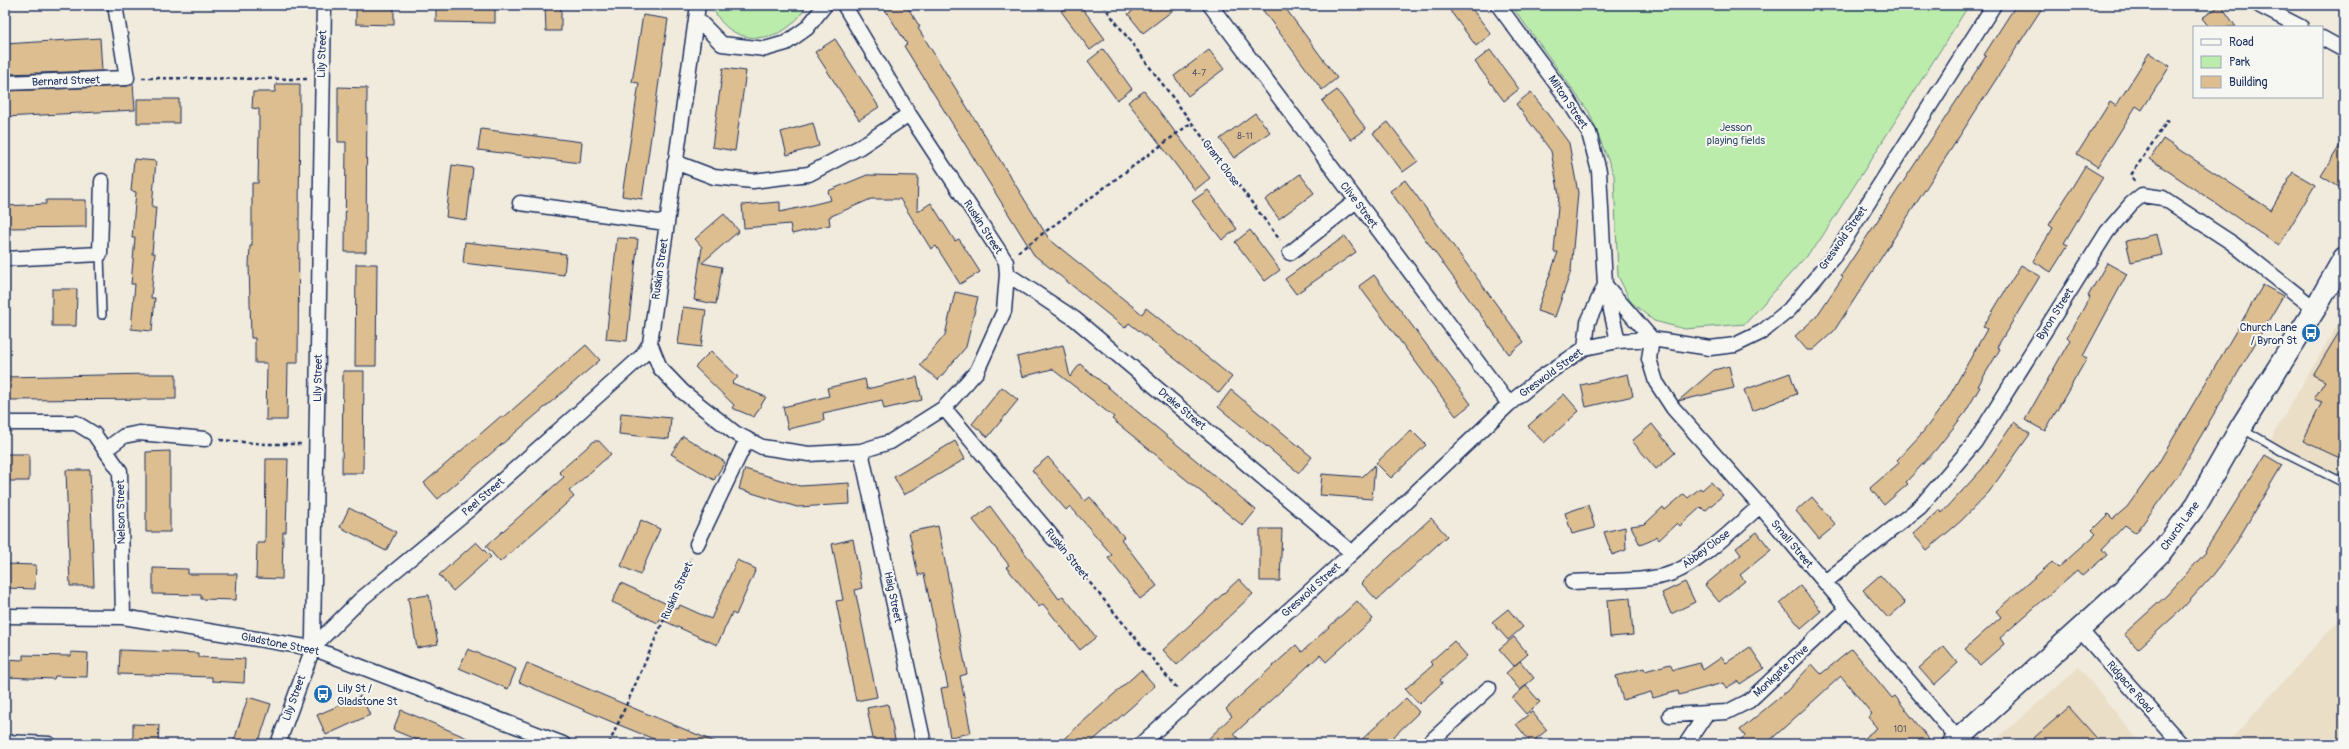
<svg xmlns="http://www.w3.org/2000/svg" width="2349" height="749" viewBox="0 0 2349 749" font-family="Pangolin,sans-serif">
<style>
.built{fill:#ebdec7}
.green{fill:#bbecab;stroke:#6b8e84}
.building{fill:#ddbe90;stroke:#1b2f5e}
.lines{fill:none;stroke-linecap:round;stroke-linejoin:round}
.lane-casing{stroke:#1b2f5e;stroke-width:10}
.street-casing{stroke:#1b2f5e;stroke-width:17}
.secondary-casing{stroke:#1b2f5e;stroke-width:24}
.path{stroke:#1b2f5e;stroke-width:2.5;stroke-dasharray:4 3;stroke-linecap:butt}
.lane{stroke:#f6f6f2;stroke-width:7}
.street{stroke:#f6f6f2;stroke-width:14}
.secondary{stroke:#f6f6f2;stroke-width:21}
.labels{text-anchor:middle;dominant-baseline:central;stroke-width:4;stroke-linejoin:round;paint-order:stroke}
.number-label{font-size:9px;fill:#4c536a}
.street-label{font-size:11px;fill:#1b2f5e;stroke:#f6f6f2}
.park-label{font-size:11px;fill:#3b556d;stroke:#f6f6f2}
.poi-label{font-size:11px;fill:#1b2f5e;stroke:#f6f6f2;text-anchor:end}
</style>
<rect width="100%" height="100%" fill="#f1ebde"/>
<filter id="ink" filterUnits="userSpaceOnUse"><feTurbulence type="fractalNoise" baseFrequency=".025" numOctaves="2"/><feDisplacementMap in="SourceGraphic" scale="8" xChannelSelector="R" yChannelSelector="G"/><feConvolveMatrix kernelMatrix="1 2 1 2 8 2 1 2 1" color-interpolation-filters="sRGB"/></filter>
<g filter="url(#ink)">
<path class="built" d="M2344 313V487L2266 447Z
M2344 614V744H2227Z
M2079 667 2141 744H1991Z"/>
<path class="green" d="M712 5H806C788 46 728 51 712 5Z
M1511 5H1969L1818 243 1745 324 1685 329 1654 321 1631 302 1618 276 1614 175 1589 112Z"/>
<path class="building" d="M356 5H394V25L356 24Z
M436 5H495V23L436 22Z
M545 5H561V31H546Z
M882 5H906L920 27 918 28 1049 239 1142 314 1146 308 1232 377 1219 393 1129 323 1125 328 1034 255 904 46 907 44Z
M1069 5H1080L1105 39 1090 50 1061 11Z
M1141 5H1180L1143 33 1128 14Z
M1259 5H1283L1337 78 1322 90Z
M1446 5H1469L1491 34 1476 46Z
M2016 5H2044L1834 331 1813 350H1807L1795 336 1816 317 1843 277 1841 276 1986 56 1984 55Z
M2221 5 2236 27H2209L2202 18Z
M643 15 668 19 642 199 622 196 639 83 632 82Z
M100 38 102 71 5 74V44Z
M835 39 879 107 859 120 815 52Z
M1103 49 1132 89 1117 100 1088 61Z
M1209 50 1224 69 1188 96 1174 76Z
M1490 50 1519 89 1504 101 1475 62Z
M2149 53 2170 66 2142 110 2136 106 2098 167 2077 154 2110 102 2116 106Z
M723 68 746 71 735 151 712 147Z
M133 84 135 110 5 117V91L127 86Z
M276 84H300L298 363H288L287 420H266L267 363H255V338H251L249 265 250 246H252V183H258L259 132V109L252 108 253 92H275Z
M338 87 367 88 366 252H345L346 142H338Z
M1337 90 1366 129 1351 140 1322 101Z
M1144 91 1210 178 1195 190 1128 102Z
M1531 92 1569 143 1578 193 1571 271 1555 317 1537 311 1558 252H1554L1559 195 1551 151 1516 104Z
M137 99H179V123H137Z
M1255 113 1270 132 1234 158 1220 139Z
M1388 122 1418 161 1403 172 1373 133Z
M813 123 819 146 787 155 781 132Z
M481 129 582 142 580 163 478 150Z
M2163 139 2271 210 2293 172 2315 185 2279 246 2150 159Z
M2344 139V190L2321 176Z
M134 159 156 161 152 207H156L152 253H155L151 298H155L152 331 131 329 135 284H131L135 238H132L136 192 131 191Z
M452 165 473 168 467 220 446 217Z
M2085 166 2103 177 2064 243 2068 245 2051 272 2033 261 2053 228 2049 225Z
M1300 174 1314 193 1279 219 1265 200Z
M867 175 918 176 917 212 931 203 955 241 959 239 980 272 960 284 936 246 931 249 900 199H871L829 217 830 225 792 234 790 224 744 228 742 205 780 202V212L807 206 831 200 828 191Z
M1405 180 1524 342 1509 354 1390 191Z
M1208 190 1237 229 1222 240 1192 201Z
M46 200H86V227L5 228V206L46 204Z
M724 214 739 231 702 263 722 267 716 304 694 300 702 247 695 239Z
M1250 230 1280 270 1265 281 1235 242Z
M2157 234 2162 255 2131 262 2126 241Z
M1345 236 1356 252 1296 294 1285 279Z
M617 238 638 239 627 341 606 339Z
M465 242 566 254 564 275 463 263Z
M2107 263 2127 274 2083 356 2087 358 2045 431 2025 420 2070 340 2067 337 2090 297 2088 296Z
M356 264H377L376 366H355Z
M2021 265 2040 276 1997 347 2000 349 1978 386 1980 387 1965 413 1934 452 1906 482 1908 484 1884 505 1870 488 1899 463 1897 460 1923 432 1947 400 1987 329 1983 327Z
M1374 275 1471 404 1456 416 1359 286Z
M2263 285 2283 296 2178 475 2136 533 2125 525 2102 549 2107 555 2082 576 2077 570 2000 638 2004 644 1980 665 1965 649 2001 617 1996 611 2052 562 2058 568 2096 534 2092 530 2108 514 2113 519 2127 507 2158 464Z
M52 289H77L76 326H52Z
M955 292 978 297 966 347 938 380 920 365 945 335Z
M683 307 706 310 701 347 678 344Z
M2344 324V460L2303 441 2322 402 2314 399 2325 381 2313 375Z
M586 345 600 360 438 499 424 483 501 416 503 418Z
M1063 345 1070 377 1080 364 1256 510 1243 526 1112 419 1114 417 1052 369 1022 377 1017 357Z
M711 351 738 377 732 383 766 397 754 417 732 408 734 405 695 367Z
M1729 366 1734 388 1678 401 1714 370Z
M343 371H364L363 473H342Z
M1790 373 1797 394 1752 411 1744 390Z
M150 374H176V399L5 400V377Z
M1628 374 1633 396 1586 407 1581 385Z
M917 377 922 400 884 409 882 400 823 413 824 421 788 429 783 407 829 396 827 388 865 379 867 389Z
M1002 387 1018 400 988 437 972 424Z
M1231 390 1312 457 1299 473 1218 407Z
M1564 394 1579 411 1544 443 1528 426Z
M621 413 671 418 669 439 619 434Z
M2014 422 2030 434 1989 492 1961 521 1927 550 1913 534 1940 510 1942 513 1983 468Z
M1652 424 1675 453 1656 469 1632 441Z
M1411 430 1426 445 1391 478 1376 463Z
M683 436 725 462 714 480 671 454Z
M594 441H599L611 454 569 491 574 497 500 562 486 546 564 477 559 472Z
M955 441 965 459 904 495 894 477Z
M170 451V532H146V452Z
M5 454H29V481H5Z
M2265 455 2282 465 2233 548 2214 574 2182 609 2138 649 2124 634 2167 595 2206 552 2205 551Z
M1048 457 1085 501 1090 497 1124 537 1121 539 1157 586 1140 599 1108 558 1112 555 1090 529 1070 506 1066 510 1032 470Z
M266 459H288L286 532H283L282 579 256 578 257 543H265Z
M1375 465 1372 499 1320 495 1322 474 1362 477Z
M745 469 800 486 849 483 850 504 797 507 739 489Z
M66 470H90L94 586H70Z
M1711 482 1723 495 1705 511 1701 507 1680 526 1677 523 1659 540 1656 536 1650 541 1640 545 1631 526 1645 524 1663 507 1665 510 1684 494 1688 498 1700 488 1702 490Z
M1812 497 1836 525 1819 539 1796 511Z
M1588 505 1595 528 1572 534 1565 513Z
M990 506 1059 599 1063 596 1096 637 1080 650 1043 604 1039 607 1006 567 1009 565 973 520Z
M349 508 396 532 386 551 340 527Z
M1431 518 1447 536 1377 600 1361 583Z
M641 520 660 529 640 575 621 566Z
M938 526 967 674 960 676 971 733 950 737 941 688 948 687 941 655 924 574 918 575 909 532Z
M1625 527 1626 550 1612 555 1604 532Z
M1260 529H1282L1280 581H1260Z
M1757 532 1771 550 1740 575 1745 581 1719 602 1705 585 1741 555 1736 548Z
M853 539 862 588 855 590 877 697 856 701 836 601 843 600 832 544Z
M476 542 491 557 453 591 439 575Z
M737 560 756 569 736 615 732 613 717 645 660 619 658 623 612 602 621 583 678 609 680 605 711 619Z
M5 564 36 565 35 589 5 588Z
M153 568 188 569V574H237L236 600 201 599V595L153 594Z
M1880 575 1905 603 1888 618 1863 590Z
M1239 579 1253 594 1177 665 1163 650Z
M1685 582 1695 602 1671 614 1662 593Z
M1800 586 1821 611 1801 628 1780 603Z
M429 595 438 644 417 648 408 598Z
M1630 598 1633 635 1610 637 1607 600Z
M1357 601 1373 619 1326 662 1320 655 1234 734 1243 744H1203L1232 716 1226 709 1296 645 1302 652Z
M1508 609 1523 627 1508 640 1492 622Z
M1514 637 1528 654 1514 666 1499 649Z
M1454 641 1467 656 1440 680 1442 683 1419 704 1405 689 1433 665 1430 662Z
M1944 646 1958 663 1934 685 1919 668Z
M1750 647 1764 668 1740 684 1738 681 1726 688 1723 683 1679 695 1678 691 1653 698 1651 692 1623 700 1616 676 1644 668 1645 671 1670 664 1673 670 1700 663 1703 670 1722 657 1726 663Z
M468 649 516 669 508 689 459 668Z
M1852 649 1892 698 1895 696 1933 744H1856L1877 728 1868 717 1872 714 1841 676 1766 744H1735L1745 736 1740 730 1787 691 1812 664 1821 674Z
M120 650 198 653V657L245 659 244 683 212 681V677L119 674Z
M71 652 88 653 87 677 55 676 54 679 5 677V659L23 660V655L71 656Z
M1520 661 1534 678 1520 690 1506 673Z
M527 663 638 710 720 744H666L612 722 519 682Z
M1141 670 1155 686 1119 718 1089 744H1058Z
M1526 686 1540 702 1526 714 1512 698Z
M361 696 370 715 326 735 317 715Z
M248 697 271 704 258 744H233Z
M1406 698 1419 712 1386 744H1357Z
M888 704 896 744H874L867 708Z
M2069 707 2102 744H2027Z
M401 710 423 719 481 744H427L415 739 393 730Z
M1532 712 1547 730 1531 743 1516 724Z
M133 724 159 725 158 744H133Z"/>
<g class="lines">
<defs>
<path id="lane" d="M100 254 102 315
M2243 429 2286 454 2344 483"/>
<path id="street" d="M698 5 650 343 660 368 683 392 735 433 762 447 809 454 861 451 890 442 944 408 977 371 1004 311 1007 274 1006 262 999 251 909 114 844 5
M1210 5 1509 404
M1498 5 1566 97 1589 133 1599 171 1605 285 1618 341
M2260 6 2301 27
M696 18 722 44 765 49 786 43 807 28 825 5
M2322 38 2344 50
M5 83 127 78 115 5
M675 162 714 177 753 181 809 174 860 147 909 114
M520 203 666 223
M1290 253 1356 201
M5 259 100 254 102 181
M1007 274 1075 319 1352 553
M1606 286 1652 339
M1652 339 1649 359 1656 382 1673 408 1760 506 1958 739
M1585 348 1588 322 1605 285
M944 408 1054 539
M5 423H76L94 434 120 471 123 617
M105 450 124 436 139 433 205 439
M861 451 924 744
M697 544 747 439
M1572 582C1600 580 1651 583 1675 572 1703 560 1736 526 1760 506
M1825 582 1920 507 1975 442 2107 232 2131 204 2142 195 2163 198 2232 243 2315 309
M5 616 123 617 312 648 563 744
M2080 630 2181 744
M312 648 360 600 471 508 601 393 642 356 650 343
M1670 715 1727 712 1749 701 1847 609
M5 742 49 744
M278 744 310 656 313 637 324 5
M1141 744 1352 553 1509 404 1539 379 1585 348 1618 341 1652 339 1710 348 1735 345 1762 332 1789 310 1835 255 1994 5
M1428 744 1489 688
M1686 744 1706 714"/>
<path id="secondary" d="M1953 744 2123 590 2161 552 2197 504 2241 427 2315 309 2344 258"/>
</defs>
<use href="#lane" class="lane-casing"/>
<use href="#street" class="street-casing"/>
<use href="#secondary" class="secondary-casing"/>
<path class="path" d="M1103 5 1280 240
M142 78 307 79
M2134 181 2131 175 2168 120
M1018 252 1191 123
M220 440 266 444H301
M1063 550 1178 690
M609 744 691 558"/>
<use href="#lane" class="lane"/>
<use href="#street" class="street"/>
<use href="#secondary" class="secondary"/>
</g>
</g>
<defs>
<symbol id="bus-disc" viewBox="-11 -11 22 22"><circle r="9.5" fill="#1f6fb2" stroke="#f6f6f2"/><path d="M-5-6H5V4H4V6H2V4H-2V6H-4V4H-5ZM-3.5-4V0h7V-4ZM-3.5 1.2v1.5H-2V1.2ZM2 1.2v1.5H3.5V1.2Z" fill="#fff"/></symbol>
</defs>
<g fill-rule="evenodd">
<use href="#bus-disc" x="2300" y="322" width="22" height="22"/>
<use href="#bus-disc" x="312" y="683" width="22" height="22"/>
</g>
<g class="labels">
<g class="number-label">
<text x="1199" y="73">4-7</text>
<text x="1245" y="136">8-11</text>
<text x="1900" y="729">101</text>
</g>
<g class="street-label">
<text transform="translate(322 54) rotate(-88)">Lily Street</text>
<text transform="translate(66 81) rotate(-2)">Bernard Street</text>
<text transform="translate(1568 102) rotate(56)">Milton Street</text>
<text transform="translate(1221 163) rotate(53)">Grant Close</text>
<text transform="translate(1359 205) rotate(53)">Clive Street</text>
<text transform="translate(983 227) rotate(57)">Ruskin Street</text>
<text transform="translate(1843 238) rotate(-55)">Greswold Street</text>
<text transform="translate(660 269) rotate(-82)">Ruskin Street</text>
<text transform="translate(2055 314) rotate(-58)">Byron Street</text>
<text transform="translate(1551 373) rotate(-36)">Greswold Street</text>
<text transform="translate(318 378) rotate(-89)">Lily Street</text>
<text transform="translate(1182 409) rotate(40)">Drake Street</text>
<text transform="translate(483 497) rotate(-41)">Peel Street</text>
<text transform="translate(121 512) rotate(-91)">Nelson Street</text>
<text transform="translate(2180 526) rotate(-54)">Church Lane</text>
<text transform="translate(1792 544) rotate(50)">Small Street</text>
<text transform="translate(1706 549) rotate(-37)">Abbey Close</text>
<text transform="translate(1067 554) rotate(51)">Ruskin Street</text>
<text transform="translate(1311 590) rotate(-42)">Greswold Street</text>
<text transform="translate(677 591) rotate(-66)">Ruskin Street</text>
<text transform="translate(893 597) rotate(78)">Haig Street</text>
<text transform="translate(280 644) rotate(11)">Gladstone Street</text>
<text transform="translate(1781 671) rotate(-43)">Monkgate Drive</text>
<text transform="translate(2130 687) rotate(49)">Ridgacre Road</text>
<text transform="translate(294 698) rotate(-70)">Lily Street</text>
</g>
<g class="park-label">
<text x="1736" y="127">Jesson<tspan x="1736" dy="13">playing fields</tspan></text>
</g>
<g class="poi-label">
<text x="2297" y="327">Church Lane<tspan x="2297" dy="13">/ Byron St</tspan></text>
<text x="337" y="688" text-anchor="start">Lily St /<tspan x="337" dy="13">Gladstone St</tspan></text>
</g>
</g>
<rect width="2349" height="749" fill="none" stroke="#f6f6f2" stroke-width="20"/>
<rect x="10" y="10" width="2329" height="729" fill="none" stroke="#1b2f5e" stroke-width="1.5" filter="url(#ink)"/>
<rect x="2193" y="26" width="130" height="72" fill="#f6f6f2" stroke="#9ea6b7"/>
<rect x="2201" y="39" width="20" height="6" fill="#f6f6f2" stroke="#9ea6b7"/>
<text x="2229" y="46" font-size="12" fill="#1b2f5e">Road</text>
<rect x="2201" y="56" width="20" height="12" fill="#bbecab" stroke="#9ea6b7"/>
<text x="2229" y="66" font-size="12" fill="#1b2f5e">Park</text>
<rect x="2201" y="76" width="20" height="12" fill="#ddbe90" stroke="#9ea6b7"/>
<text x="2229" y="86" font-size="12" fill="#1b2f5e">Building</text>
</svg>
